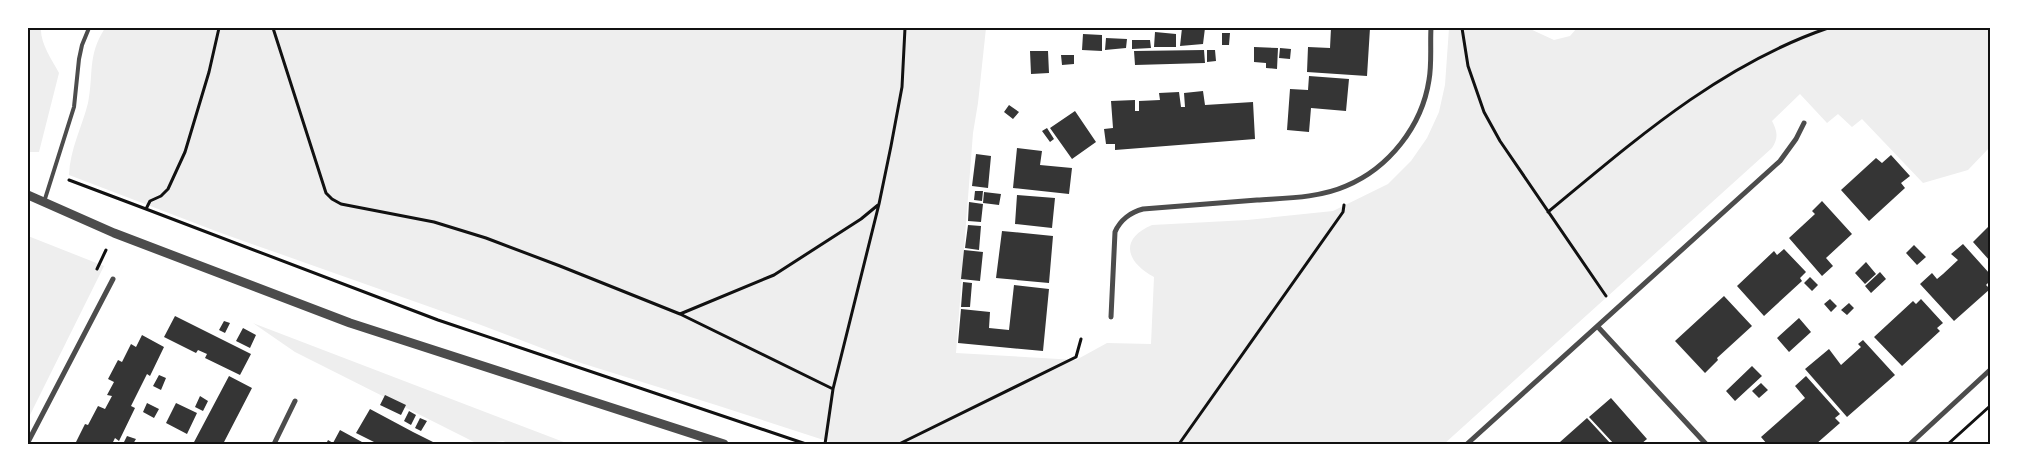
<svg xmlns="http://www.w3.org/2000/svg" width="2018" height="472" viewBox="0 0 2018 472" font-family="Quicksand,sans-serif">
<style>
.green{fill:#eee}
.building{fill:#353535}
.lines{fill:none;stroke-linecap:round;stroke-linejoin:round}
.path{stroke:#111;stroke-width:3}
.service{stroke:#4c4c4c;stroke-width:4}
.minor{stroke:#4c4c4c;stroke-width:5}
.tertiary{stroke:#4c4c4c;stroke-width:9}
.neatline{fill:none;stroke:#111;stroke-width:2}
</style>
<rect width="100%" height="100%" fill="#fff"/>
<path class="green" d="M28 28H41C40 43 52 60 59 73L39 152H28Z
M105 28H986L978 103 973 133 956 353 1076 360 1107 343 1151 344 1154 277C1126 262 1119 239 1152 225L1247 220 1333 211 1388 184 1411 161 1427 138 1439 112 1445 85 1449 28H1528L1554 40 1570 36 1577 28H1990V147L1968 170 1923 183 1862 119 1852 127 1838 114 1827 123 1800 94 1772 121C1777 131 1779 137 1772 148L1444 444H836L716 405 581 363 481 325 221 233 69 175C70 149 82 127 88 103 94 73 87 56 105 28Z
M28 236 104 266 28 419Z
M253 323 569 444H510L503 441 478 444 295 352Z"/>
<path class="building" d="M1182 28H1205L1203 44 1180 46Z
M1331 28H1370L1367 76 1307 72 1308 47 1330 48Z
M1155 32 1176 34V47H1154Z
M1222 33H1230L1229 45H1222Z
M1083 34 1102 35V51L1082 50Z
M1106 38 1127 39 1126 48 1105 50Z
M1132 40H1150L1151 48 1132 49Z
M1254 47 1278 48 1277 69 1266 68V63L1254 62Z
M1280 48 1291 49 1290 59 1279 58Z
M1204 50 1205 63 1135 65 1134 51Z
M1207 50H1215L1216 61 1207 62Z
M1030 51H1048L1049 73 1031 74Z
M1061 55H1074V64L1062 65Z
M1309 76 1349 79 1346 111 1311 108 1309 132 1287 130 1290 89 1308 90Z
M1203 91 1205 105 1253 102 1255 139 1115 150V144H1106L1104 129 1113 128 1111 101 1135 100V111H1139V101L1160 100 1159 93 1179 92 1181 107H1185L1184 93Z
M1009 105 1019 112 1013 119 1004 112Z
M1075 111 1096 142 1072 159 1050 128Z
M1047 128 1054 139 1050 142 1042 131Z
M1017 148 1042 151 1040 165 1072 168 1069 194 1013 188Z
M976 154 991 156 988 188 972 186Z
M1891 155 1910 176 1901 183 1905 188 1869 221 1841 190 1876 158 1882 163Z
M975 191H983L982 201 974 200Z
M984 192 1001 194 999 205 983 203Z
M1017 195 1055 198 1052 228 1015 224Z
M1822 201 1852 234 1826 258 1833 266 1822 276 1789 238 1815 214 1812 211Z
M969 202 983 204 981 222 968 221Z
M968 225 981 226 979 250 965 248Z
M1990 225V261L1973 242Z
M1002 231 1053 236 1049 283 996 278Z
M1963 244 1990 274V281L1986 285 1990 289 1954 321 1920 284 1932 273 1937 279 1943 274 1958 260 1951 254Z
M1914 245 1926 257 1917 265 1906 253Z
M1784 249 1806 272 1800 278 1802 281 1764 316 1737 286 1774 251 1777 255Z
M964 250 983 252 980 281 961 279Z
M1866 262 1876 274 1865 284 1855 273Z
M1880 272 1886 279 1871 293 1865 286Z
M1810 277 1818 285 1812 291 1804 283Z
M963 282 972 283 970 307H961Z
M1014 285 1049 289 1043 351 958 343 961 309 990 312 989 328 1009 330Z
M1724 296 1752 326 1717 358 1718 360 1705 373 1675 341Z
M1830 299 1837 306 1831 312 1824 304Z
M1921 299 1943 323 1937 328 1940 331 1902 366 1874 337 1913 301 1916 304Z
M1849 303 1854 308 1847 315 1841 310Z
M175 316 251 354 240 375 205 358 207 354 198 350 196 353 164 337Z
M1799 318 1811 332 1789 352 1777 338Z
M224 321 230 323 225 333 219 330Z
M243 328 256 335 250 348 236 341Z
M142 335 164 347 150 376 147 374 131 406 135 408 119 441 115 438 112 444H82L76 442 85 424 88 425 98 406 105 409 112 396 107 395 114 382 108 379 118 360 122 362 131 344 136 347Z
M1863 340 1895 375 1847 417 1805 369 1829 349 1841 365 1861 347 1858 344Z
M1752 366 1762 376 1735 401 1726 391Z
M159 375 166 378 161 390 153 386Z
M229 376 252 388 223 444H193Z
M1806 376 1840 414 1835 418 1840 423 1816 444H1767L1761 437 1805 398 1795 386Z
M1761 383 1768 390 1759 398 1752 391Z
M385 395 406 405 401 415 380 405Z
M200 396 208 401 203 411 195 407Z
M1611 398 1647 439 1641 444H1614L1589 417Z
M147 403 159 409 154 418 143 412Z
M176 403 197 413 187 434 166 423Z
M370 409 413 432 437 444H378L356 433Z
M409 411 416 415 411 425 404 421Z
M420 418 427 421 421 431 415 428Z
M1587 418 1611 444H1552L1555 442H1560Z
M340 430 362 442 361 444H326L328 440 333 443Z
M127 436 136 439 133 444H123Z"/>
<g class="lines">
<path class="path" d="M273 28 326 193 332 199 341 204 434 222 486 238 560 266 680 314 833 389
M1462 28 1468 66 1484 112 1500 141 1606 296
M69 180 146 209 150 201 161 196 168 189 185 152 209 72 219 28
M146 209 438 320 806 444
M1548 212C1635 140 1720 65 1828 28
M97 269 106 250
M680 314 774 275 861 219 878 205
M825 444 833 389 879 204 891 146 902 87 905 28
M899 444 1076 357 1081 339
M1179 444 1343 212 1344 205
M1948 444 1990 406"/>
<path class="service" d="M44 202 74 107 79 59 82 45 89 28"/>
<path class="minor" d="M1111 317 1115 232C1120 220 1131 212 1143 209 1181 206 1219 203 1257 200 1286 198 1319 198 1346 186 1389 168 1422 126 1429 80 1432 64 1430 45 1431 28
M1598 327 1706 444
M28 442 113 279
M274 444 295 401
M1467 444 1780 161 1796 139 1804 123
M1910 444 1990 370"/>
<path class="tertiary" d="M28 195 114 233 350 323 724 444"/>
</g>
<rect width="2018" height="472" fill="none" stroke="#ffffff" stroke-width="58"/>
<rect x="29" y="29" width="1960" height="414" class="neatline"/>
</svg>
